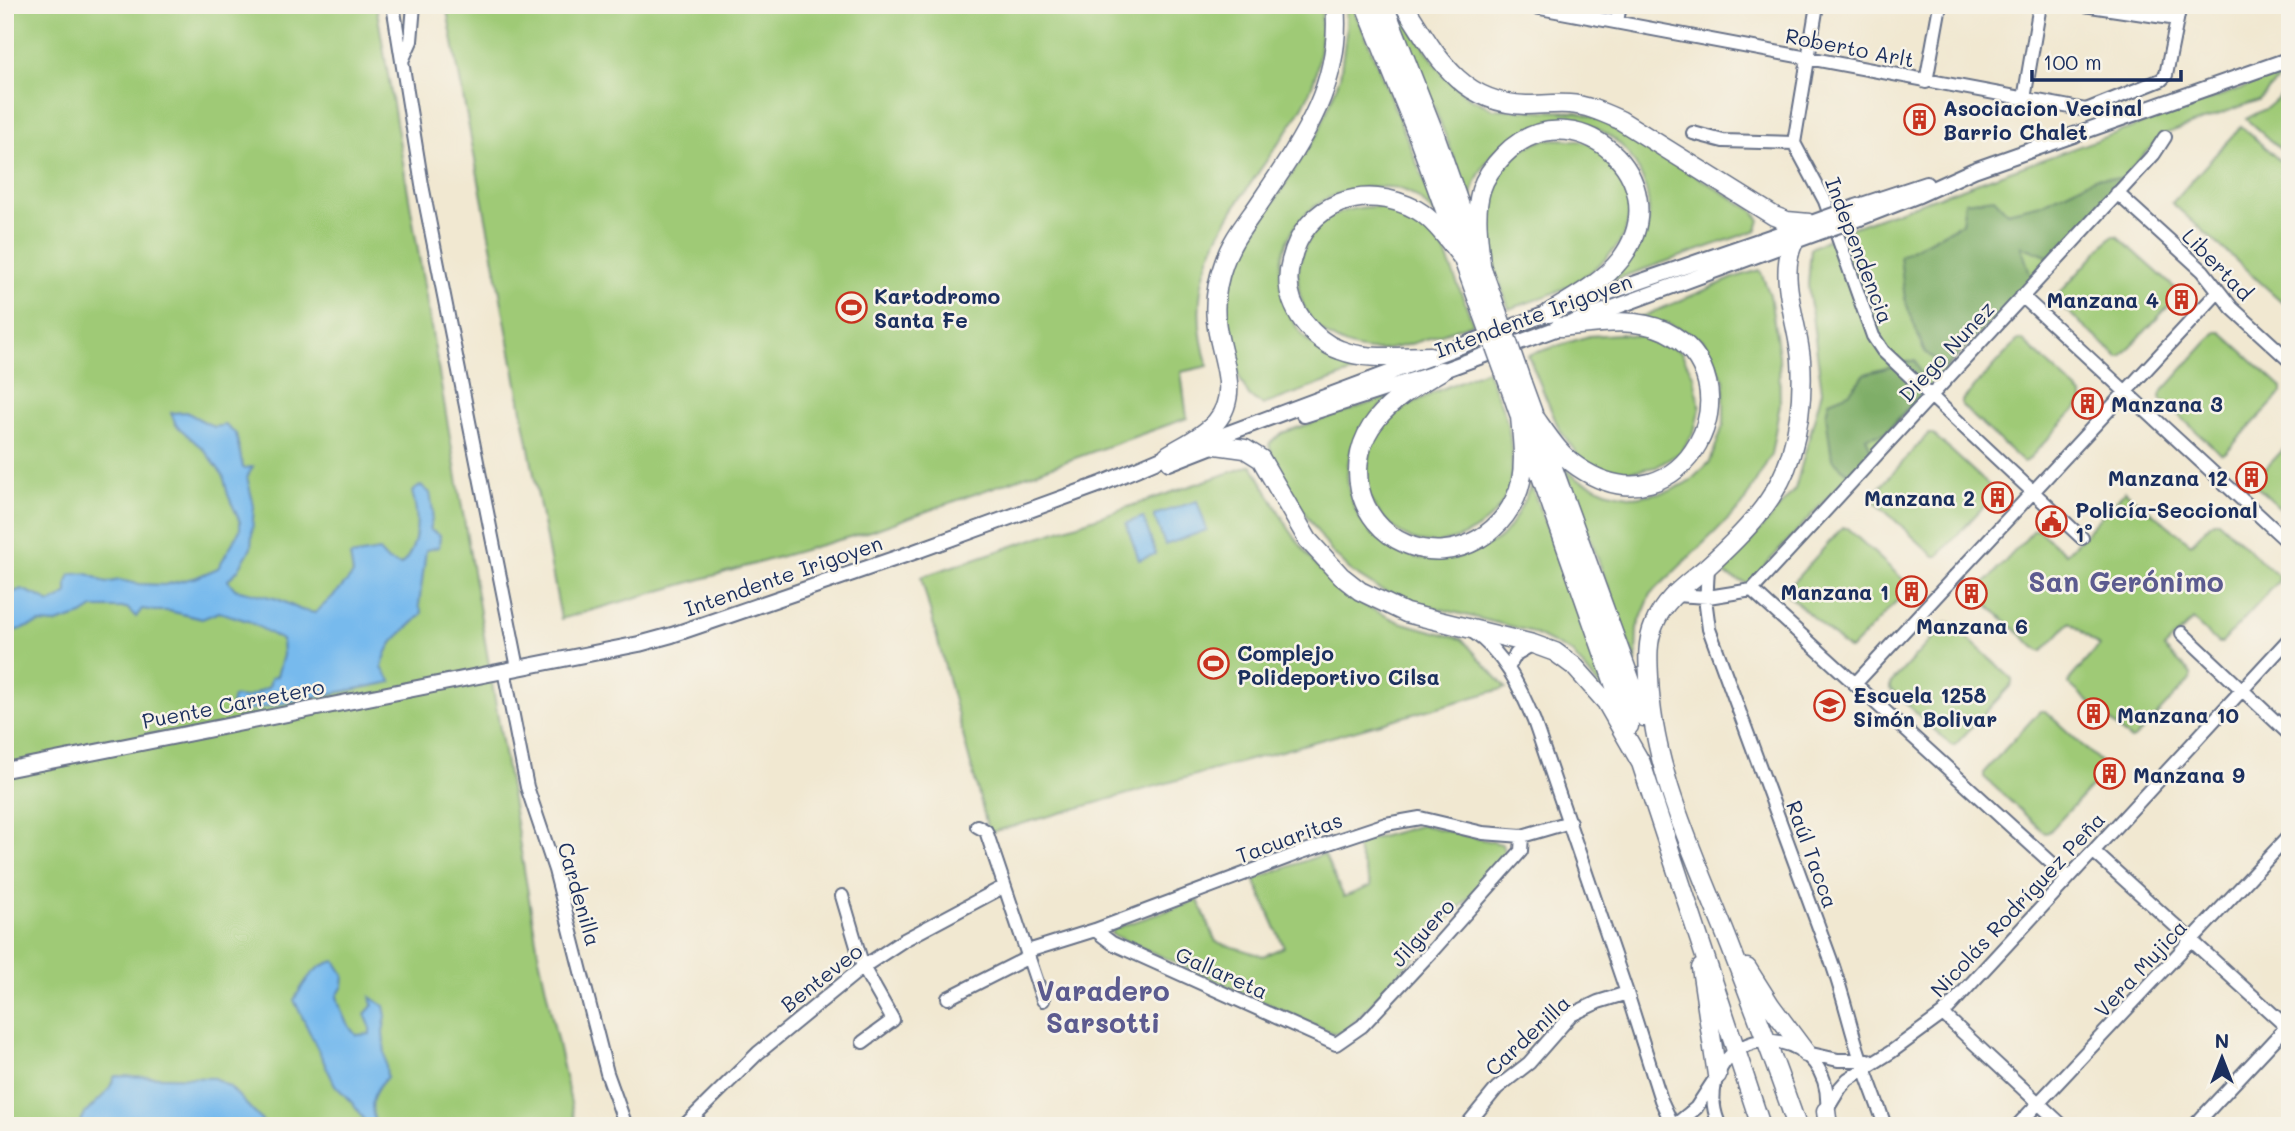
<svg xmlns="http://www.w3.org/2000/svg" width="2295" height="1131" viewBox="0 0 2295 1131" font-family="Mali,sans-serif">
<style>
.green{fill:#9fca76;stroke:#5d7c6a;stroke-width:2}
.forest{fill:#7fae67;stroke:#4d6e62;stroke-width:2}
.water{fill:#77baed;stroke:#4974a6;stroke-width:2}
.lines{fill:none;stroke-linecap:round;stroke-linejoin:round}
.minor-casing{stroke:#667086;stroke-width:16}
.major-casing{stroke:#667086;stroke-width:18}
.highway-casing{stroke:#667086;stroke-width:21}
.minor{stroke:#fff;stroke-width:12}
.major{stroke:#fff;stroke-width:14}
.highway{stroke:#fff;stroke-width:18}
.major-bridge-casing{stroke:#667086;stroke-width:18;stroke-linecap:butt}
.highway-bridge-casing{stroke:#667086;stroke-width:21;stroke-linecap:butt}
.major-bridge{stroke:#fff;stroke-width:14}
.highway-bridge{stroke:#fff;stroke-width:18}
.labels{text-anchor:middle;dominant-baseline:central;stroke-width:5;stroke-linejoin:round;paint-order:stroke}
.street-label{font-size:21px;fill:#1b2f5e;stroke:#f7f3e8}
.poi-label{font-size:21px;font-weight:bold;fill:#1b2f5e;stroke:#f7f3e8;text-anchor:start}
.district-label{font-size:28px;font-weight:bold;fill:#5c5b8f;stroke:#f7f3e8}
</style>
<rect width="100%" height="100%" fill="#f7f3e8"/>
<filter id="ink" filterUnits="userSpaceOnUse"><feTurbulence type="fractalNoise" baseFrequency=".0143" numOctaves="2"/><feDisplacementMap in="SourceGraphic" scale="14" xChannelSelector="R" yChannelSelector="G"/><feConvolveMatrix kernelMatrix="1 2 1 2 8 2 1 2 1" color-interpolation-filters="sRGB"/></filter>
<filter id="wash" filterUnits="userSpaceOnUse"><feTurbulence type="fractalNoise" baseFrequency=".00686" numOctaves="4" result="noise"/><feDisplacementMap in="SourceGraphic" scale="28" xChannelSelector="R" yChannelSelector="G"/><feGaussianBlur stdDeviation="1.57" result="paint"/><feColorMatrix in="noise" values="0 0 0 0 0 0 0 0 0 0 0 0 0 0 0 0 0 1.4 0 .05"/><feComposite in="paint" operator="in"/></filter>
<g filter="url(#wash)">
<rect width="100%" height="100%" fill="#f1e8d1"/>
<path class="green" d="M5 5H376L539 957 576 1126H5Z
M446 5H1322V9C1321 34 1321 59 1313 83 1305 107 1290 127 1276 147 1227 218 1179 274 1208 366L1181 372 1187 418 874 530 561 619Z
M1346 5H1351L1365 34 1439 218C1431 211 1423 202 1415 196 1403 187 1383 186 1368 187 1302 192 1259 255 1291 317 1296 327 1304 339 1314 346 1332 359 1359 360 1381 362L1263 405 1249 396 1239 377 1227 332 1226 288 1243 250 1319 131 1340 77 1346 33Z
M1393 5H1396L1444 76 1468 97 1493 109 1578 112 1604 120 1752 210 1760 220 1757 230 1607 282C1621 267 1640 252 1646 232 1657 194 1634 144 1597 129 1591 126 1582 127 1576 126 1525 119 1480 149 1471 200Z
M2284 73 2259 100 2162 135 1748 584 1723 574 1795 489 1822 391 1808 285 1811 248 1848 229Z
M2290 88V158L2246 119 2267 108Z
M2241 126 2290 170 2289 308 2172 203Z
M1546 139C1563 139 1584 139 1599 148 1631 166 1638 214 1619 244 1614 251 1606 258 1600 264 1575 288 1542 298 1509 309 1492 261 1468 216 1503 170 1507 164 1511 156 1517 153 1525 146 1537 143 1546 139Z
M1387 206 1420 219 1444 250 1473 323C1449 331 1394 353 1370 350 1320 346 1286 304 1302 254 1306 242 1315 227 1326 220 1345 207 1365 207 1387 206Z
M2112 236H2117L2178 291V296L2121 357H2118L2057 302V296Z
M1760 270 1770 295 1779 355 1780 404 1771 455 1742 506 1651 594 1637 628 1636 663 1564 467 1577 479 1608 492 1634 497 1670 491 1690 481 1710 462 1724 423V380L1703 340 1669 324 1639 318 1736 277Z
M2216 332H2221L2282 388V393L2225 453 2221 454 2160 398 2161 393Z
M1620 334 1653 338 1681 352 1694 377 1700 407 1694 432 1681 452 1656 467 1619 473 1582 461 1559 429 1528 355 1589 336Z
M2018 340H2022L2083 396V401L2027 461 2023 462 1962 406V401Z
M1487 370C1494 390 1506 411 1509 431 1512 450 1515 476 1507 494 1493 528 1443 554 1409 538 1395 531 1374 511 1369 496 1364 481 1367 458 1372 443 1375 435 1386 425 1392 418 1413 398 1460 382 1487 370Z
M1391 396C1381 407 1366 419 1359 432 1316 510 1402 589 1479 549 1486 546 1497 542 1502 536 1515 522 1523 502 1531 485L1611 701 1572 653 1529 631 1421 604 1379 589 1352 572 1331 551 1295 499 1272 456 1269 444 1282 433Z
M1928 434H1933L1994 490V495L1938 556H1934L1873 500V495Z
M2290 442V517L2255 485V480Z
M1252 465 1289 529 1312 561 1336 585 1361 604 1399 622 1462 639 1506 688 989 833 921 577Z
M2125 491 2191 544 2213 521H2218L2279 577 2278 582 2222 643H2218L2193 620 2164 648 2191 674V679L2134 739 2131 740 2069 684 2070 679 2099 646 2070 622 2043 651H2039L1978 596V591L2034 530H2038L2066 554Z
M1842 528H1847L1908 584V589L1851 649H1848L1787 594V589Z
M1946 623H1951L2012 679V684L1955 745H1951L1890 689V684Z
M2040 711H2045L2106 767 2105 772 2049 832 2045 833 1984 777V772Z
M1422 825 1502 844 1506 857 1345 1032 1333 1033 1111 934 1113 929 1198 900 1216 942 1263 956 1284 947 1254 879 1324 854 1344 897 1371 886 1355 844Z"/>
<path class="forest" d="M2097 177 2130 179 2052 258 2021 246 2032 279H2034L1945 368 1924 351 1905 300 1900 256 1962 223 1965 202 1994 198 2007 212 2041 204Z
M1915 360 1926 388 1885 433 1866 437 1872 452 1850 475 1832 459 1826 415 1829 401 1849 393 1865 374Z"/>
<path class="water" d="M186 412 214 427 225 425 236 434 243 468 253 467 247 477 254 506 251 548 238 570 228 580 235 589 278 599 301 610 315 613C327 602 344 587 353 574L350 556 379 551 388 561 401 565C420 547 419 516 412 492L421 485 430 493 433 511 430 530 440 535 439 547 426 550 419 605 422 613C403 636 389 635 382 668L392 682 244 711 231 705 233 697 246 698 269 687 271 678 277 676 283 655 282 640 248 621 219 612 202 619 169 611H154L142 609 136 617 127 608H93L82 615 53 624 40 623 5 634V596L21 589 41 597 50 603 59 599 67 593V582L70 575C86 571 92 575 106 583L119 580 139 584 164 585 197 577 218 568 240 530V522L228 495 223 475 204 450 176 425 171 413Z
M1197 501 1207 530 1165 545 1154 515Z
M1143 517 1156 554 1139 560 1126 523Z
M335 961 344 975 343 986 337 996C341 1012 345 1023 356 1035L370 1034V1026L365 1014 373 1005 371 997 384 1006 386 1016 383 1032 387 1077C371 1094 369 1103 376 1126H368L353 1104 335 1085 294 1000C305 981 313 966 335 961Z
M115 1076 214 1078 230 1087 267 1126H78C85 1109 97 1104 107 1091 111 1087 112 1081 115 1076Z"/>
</g>
<g filter="url(#ink)">
<g class="lines">
<defs>
<path id="minor" d="M393 5 422 185 518 668
M1524 5 2086 110 2161 80 2166 75 2180 5
M2084 5 2177 19
M1617 22 1620 5
M402 61 411 41 414 5
M1926 82 1940 5
M2024 99 2040 5
M1693 133 1723 141 1794 143 1817 5
M1794 143 1825 201 1873 336 1883 351 2082 538
M2117 193 2203 271 2232 308 2290 361
M2022 296 2290 544
M1708 566 1706 606 1709 629 1829 955C1840 984 1847 1014 1856 1044 1864 1071 1876 1098 1885 1126
M1752 590 2154 154 2165 137
M1752 590 2068 878
M1675 595 1708 597 1752 590
M1473 632C1504 653 1520 687 1534 721L1627 993 1661 1100 1673 1126
M2182 633 2290 735
M1508 668 1516 654 1533 644
M504 670 527 787 555 870 607 1073 626 1126
M1855 684 2218 292
M977 826 986 831 1043 1000
M2093 851 2290 1030
M842 896 863 967 893 1020 863 1042
M1095 930 1112 943 1336 1044 1362 1026 1434 949 1521 851 1522 836
M1028 951 1095 930 1302 852 1386 824 1420 818 1483 833 1522 836 1570 822
M948 998 1029 957
M1943 1014 2063 1126
M1807 1053 1838 1060H1868
M1826 1111 1840 1088 1848 1079 1891 1052 1943 1014 2290 638
M684 1126 758 1053 863 967 904 940 1003 887
M1466 1126 1497 1088 1529 1063 1571 1015 1598 1002 1627 993
M1674 1126 1696 1108 1713 1082
M1720 1126C1713 1111 1712 1099 1715 1083 1732 1016 1833 1032 1827 1109
M2017 1126 2290 835
M2194 1126 2290 1023"/>
<path id="major" d="M1856 207 1926 184
M1860 218 1919 195 1974 170 2290 59
M1304 415 1441 371 1817 233
M1202 443 1549 313 1808 224
M1169 463 1215 445
M5 770 639 644 672 635 914 552 1101 484 1176 452"/>
<path id="highway" d="M1365 5 1416 131 1483 314
M1384 5 1434 132 1497 311
M1404 5C1436 55 1459 103 1526 105 1540 105 1555 103 1569 104 1587 105 1604 113 1620 120L1774 216 1787 221 1809 223
M1794 242C1777 275 1798 323 1801 360 1803 391 1800 424 1791 454 1778 500 1741 536 1707 567 1687 584 1664 599 1654 625 1647 641 1648 659 1649 677 1652 772 1697 860 1731 948 1754 1007 1776 1066 1797 1126
M1481 264C1479 240 1474 214 1481 190 1485 177 1494 165 1504 155 1572 85 1681 179 1621 259 1603 282 1574 298 1549 313
M1430 356C1402 356 1368 361 1340 350 1325 345 1313 334 1303 321 1290 303 1285 282 1291 261 1305 202 1365 182 1417 210 1436 221 1450 243 1464 260
M1441 371C1418 385 1394 398 1377 419 1343 460 1356 523 1406 544 1455 565 1510 532 1521 481 1525 460 1522 438 1520 417
M1522 383 1644 717
M1509 385 1629 726
M1536 419C1548 436 1560 455 1578 467 1684 539 1762 379 1665 331 1634 316 1593 324 1560 327
M1216 445 1245 449 1261 459 1308 540 1341 576 1360 591 1406 613 1533 644 1555 652 1574 666 1606 702 1641 763 1761 1126
M1168 455C1184 445 1204 436 1216 422 1242 392 1219 355 1216 320 1214 301 1217 282 1224 263 1231 241 1246 223 1259 204 1301 142 1343 84 1335 5
M1701 968 1717 1075
M1747 968 1771 1006 1806 1053
M1826 1111 1828 1126"/>
</defs>
<use href="#minor" class="minor-casing"/>
<use href="#major" class="major-casing"/>
<use href="#highway" class="highway-casing"/>
<use href="#minor" class="minor"/>
<use href="#major" class="major"/>
<use href="#highway" class="highway"/>
<defs>
<path id="major-bridge" d="M1814 222 1856 207
M1817 233 1860 218"/>
<path id="highway-bridge" d="M1497 311 1522 383
M1483 314 1509 385"/>
</defs>
<use href="#major-bridge" class="major-bridge-casing"/>
<use href="#highway-bridge" class="highway-bridge-casing"/>
<use href="#major-bridge" class="major-bridge"/>
<use href="#highway-bridge" class="highway-bridge"/>
</g>
</g>
<defs>
<symbol id="building-ring" viewBox="-11 -11 22 22"><circle r="9.5" fill="#f7f3e8" stroke="#c8321e" stroke-width="1.5"/><path d="M-4-6H4V6H1V3H-1V6H-4ZM-2.5-4.3h1.7v1.8h-1.7ZM.8-4.3h1.7v1.8H.8ZM-2.5-1h1.7V.8h-1.7ZM.8-1h1.7V.8H.8Z" fill="#c8321e"/></symbol>
<symbol id="stadium-ring" viewBox="-11 -11 22 22"><circle r="9.5" fill="#f7f3e8" stroke="#c8321e" stroke-width="1.5"/><path d="M0-5a6.5 5 0 1 0 0 10a6.5 5 0 1 0 0-10ZM-3.5-1.8h7v3.6h-7Z" fill="#c8321e"/></symbol>
<symbol id="civic-ring" viewBox="-11 -11 22 22"><circle r="9.5" fill="#f7f3e8" stroke="#c8321e" stroke-width="1.5"/><path d="M-.6-6.5H3V-4.5H.6V-3L4-1V1h2V6H-6V1h2V-1L-.6-3ZM-1.2 2.5V6h2.4V2.5Z" fill="#c8321e"/></symbol>
<symbol id="school-ring" viewBox="-11 -11 22 22"><circle r="9.5" fill="#f7f3e8" stroke="#c8321e" stroke-width="1.5"/><path d="M0-5L7-2L0 1L-7-2ZM-4 1L0 2.5L4 1V4Q0 6-4 4Z" fill="#c8321e"/></symbol>
</defs>
<g fill-rule="evenodd">
<use href="#building-ring" x="1902" y="102" width="35" height="35"/>
<use href="#building-ring" x="2164" y="282" width="35" height="35"/>
<use href="#stadium-ring" x="834" y="290" width="35" height="35"/>
<use href="#building-ring" x="2070" y="386" width="35" height="35"/>
<use href="#building-ring" x="2234" y="460" width="35" height="35"/>
<use href="#building-ring" x="1980" y="480" width="35" height="35"/>
<use href="#civic-ring" x="2034" y="504" width="35" height="35"/>
<use href="#building-ring" x="1894" y="574" width="35" height="35"/>
<use href="#building-ring" x="1954" y="576" width="35" height="35"/>
<use href="#stadium-ring" x="1196" y="646" width="35" height="35"/>
<use href="#school-ring" x="1812" y="688" width="35" height="35"/>
<use href="#building-ring" x="2076" y="696" width="35" height="35"/>
<use href="#building-ring" x="2092" y="756" width="35" height="35"/>
</g>
<g class="labels">
<g class="street-label">
<text transform="translate(1850 47) rotate(11)">Roberto Arlt</text>
<text transform="translate(1860 250) rotate(69)">Independencia</text>
<text transform="translate(2218 264) rotate(46)">Libertad</text>
<text transform="translate(1533 315) rotate(-20)">Intendente Irigoyen</text>
<text transform="translate(1946 351) rotate(-47)">Diego Nunez</text>
<text transform="translate(783 575) rotate(-19)">Intendente Irigoyen</text>
<text transform="translate(233 703) rotate(-11)">Puente Carretero</text>
<text transform="translate(1289 837) rotate(-20)">Tacuaritas</text>
<text transform="translate(1813 854) rotate(70)">Raúl Tacca</text>
<text transform="translate(580 894) rotate(74)">Cardenilla</text>
<text transform="translate(2017 904) rotate(-47)">Nicolás Rodríguez Peña</text>
<text transform="translate(1422 932) rotate(-48)">Jilguero</text>
<text transform="translate(2140 968) rotate(-47)">Vera Mujica</text>
<text transform="translate(1222 972) rotate(24)">Gallareta</text>
<text transform="translate(821 977) rotate(-38)">Benteveo</text>
<text transform="translate(1527 1035) rotate(-43)">Cardenilla</text>
</g>
<g class="poi-label">
<text x="1943" y="107">Asociacion Vecinal<tspan x="1943" dy="24">Barrio Chalet</tspan></text>
<text x="874" y="295">Kartodromo<tspan x="874" dy="24">Santa Fe</tspan></text>
<text x="2159" y="299" text-anchor="end">Manzana 4</text>
<text x="2111" y="403">Manzana 3</text>
<text x="2228" y="477" text-anchor="end">Manzana 12</text>
<text x="1975" y="497" text-anchor="end">Manzana 2</text>
<text x="2075" y="509">Policía-Seccional<tspan x="2075" dy="24">1°</tspan></text>
<text x="1889" y="591" text-anchor="end">Manzana 1</text>
<text x="1972" y="625" text-anchor="middle">Manzana 6</text>
<text x="1237" y="652">Complejo<tspan x="1237" dy="24">Polideportivo Cilsa</tspan></text>
<text x="1853" y="694">Escuela 1258<tspan x="1853" dy="24">Simón Bolivar</tspan></text>
<text x="2117" y="714">Manzana 10</text>
<text x="2133" y="774">Manzana 9</text>
</g>
<g class="district-label">
<text x="2126" y="581">San Gerónimo</text>
<text x="1103" y="990">Varadero<tspan x="1103" dy="32">Sarsotti</tspan></text>
</g>
</g>
<rect width="2295" height="1131" fill="none" stroke="#f7f3e8" stroke-width="28"/>
<g transform="translate(2222 1058)" stroke="#f7f3e8" stroke-width="5" paint-order="stroke">
<path d="M0-5L12 26L0 18L-12 26Z" fill="#1b2f5e"/>
<text y="-10" font-size="19" font-weight="bold" text-anchor="middle" fill="#1b2f5e">N</text>
</g>
<path d="M2032 70v10h149v-10" fill="none" stroke="#1b2f5e" stroke-width="3.5"/>
<text x="2043" y="70" font-size="21" fill="#1b2f5e" stroke="#f7f3e8" stroke-width="5" paint-order="stroke">100 m</text>
</svg>
